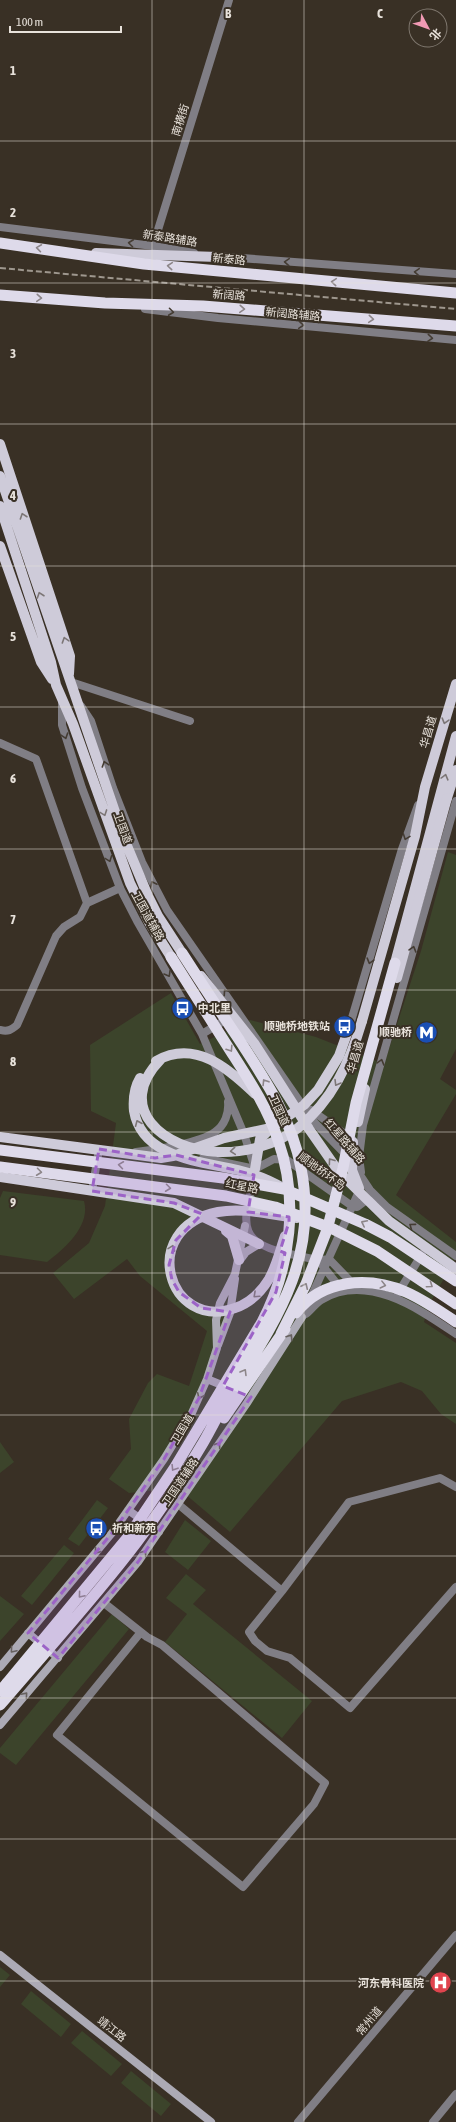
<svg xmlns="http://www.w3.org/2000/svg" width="456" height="2122" viewBox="0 0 456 2122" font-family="'Asap Condensed','Noto Sans SC',sans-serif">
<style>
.green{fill:#3c442b}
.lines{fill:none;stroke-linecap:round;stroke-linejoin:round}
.minor{stroke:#807e85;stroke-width:8}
.tertiary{stroke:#807e85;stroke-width:8}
.secondary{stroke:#acaab5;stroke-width:8}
.primary{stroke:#cecbd9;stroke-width:10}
.trunk{stroke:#dedaea;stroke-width:11}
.rail{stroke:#9e978e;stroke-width:2;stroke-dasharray:6 3;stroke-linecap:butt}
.primary-bridge{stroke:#cecbd9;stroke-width:10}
.trunk-bridge{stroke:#dedaea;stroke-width:11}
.oneway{stroke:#443c33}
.oneway2{stroke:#8c8588}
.oneway3{stroke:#7c7676}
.oneway4{stroke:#67615f}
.marked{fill:#9c63c7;fill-opacity:0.2;stroke:#9c63c7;stroke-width:3;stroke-dasharray:8 5;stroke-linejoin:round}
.grid{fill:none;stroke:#e8e2db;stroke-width:1;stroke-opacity:0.55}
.labels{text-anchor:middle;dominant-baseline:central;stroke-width:4;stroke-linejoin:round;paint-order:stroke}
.street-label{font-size:11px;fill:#e8e2db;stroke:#393025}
.poi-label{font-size:11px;font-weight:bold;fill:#e8e2db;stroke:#393025;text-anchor:end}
.grid-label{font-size:13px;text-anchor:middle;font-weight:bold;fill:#e8e2db;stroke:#393025;stroke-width:4;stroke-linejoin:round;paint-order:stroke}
</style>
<rect width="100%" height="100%" fill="#393025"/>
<path class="green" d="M448 852 456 855V1049L440 1079 456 1090V1094L396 1195 456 1242V1258L428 1306 424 1322 456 1343V1424L441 1414 422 1391 401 1382 342 1401 230 1532 178 1488 129 1493 109 1479 131 1449 129 1419 148 1383 157 1374 189 1386 207 1331 140 1276 127 1259 74 1299 53 1273 89 1243 105 1206 116 1123 91 1111 90 1045 171 993 200 1044 250 1020 316 1037 384 1064 421 951Z
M3 1191 84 1201C91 1226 64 1249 47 1262L0 1255V1198Z
M0 1442 14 1462 0 1473Z
M97 1500 108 1508 79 1546 68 1539Z
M185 1520 211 1541 188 1570 165 1552Z
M64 1545 74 1553 32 1605 21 1596Z
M186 1574 206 1590 193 1604 312 1701 282 1738 165 1642 187 1614 166 1598Z
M0 1596 24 1614 0 1641Z
M112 1614 129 1629 16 1765 0 1753V1748Z
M0 1967 10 1975 0 1987Z
M31 1991 71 2024 61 2037 21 2004Z
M82 2031 122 2064 111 2076 71 2043Z
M131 2071 171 2104 161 2116 121 2083Z"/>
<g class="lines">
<path class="minor" d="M71 682 190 721
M0 743 36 759 87 903 120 888
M0 1030C8 1032 11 1030 17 1025L56 936 64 927 80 917 87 903
M178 1504 282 1591 349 1502 440 1478 456 1487
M282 1591 249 1632 255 1641 267 1651 290 1658 350 1708 456 1587
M104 1603 147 1637 162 1645 325 1783 314 1804 243 1887 57 1735 141 1632
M433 2122 456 2094"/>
<path class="tertiary" d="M0 227 153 246 194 253
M153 246 229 0
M214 256 456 274
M145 309 218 318 456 340
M62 699V725L82 788 120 888 137 921 202 1034 244 1134 255 1168
M81 706 91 721 113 788 142 862 167 910 314 1122 348 1157 370 1190 387 1207 456 1256
M349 1028 402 849 418 805
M202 1034 230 1017
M311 1110 352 1139
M136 1152C155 1150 200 1143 215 1132 225 1125 229 1113 228 1102
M203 1158 255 1169
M361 1172 359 1157 363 1125 456 801
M92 1191 99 1149
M329 1259C316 1262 303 1256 290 1254 229 1242 247 1217 255 1169L274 1159 287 1160 352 1206 357 1207 365 1201H373
M329 1259 355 1286
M322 1265 341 1289
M398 1293 422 1254
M306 1314C311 1310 316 1303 321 1300 367 1272 419 1309 456 1334
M302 1317 361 1187
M298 2122 456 1935"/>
<path class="secondary" d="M240 1260 246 1252 259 1244
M218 1345 230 1313 235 1279
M207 1379 229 1388
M128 1510 159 1532
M28 1633 58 1658
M0 1667 112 1533 164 1459 191 1415 207 1379 217 1348 216 1320 220 1303 235 1274 245 1226
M0 1725 138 1562 247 1403 302 1317
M0 1955 211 2122"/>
<path class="primary" d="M96 253 218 257
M0 444 70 656 69 674
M0 476 125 841 148 896 158 916 182 953
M0 506 51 662 56 685 73 724 130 883 149 922 171 957
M0 546 41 662 52 679
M447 798 456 770
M395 963 456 736
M362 1021 415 836 425 787 456 684
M0 1137 161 1158 173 1156 224 1138 271 1128
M255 1169 260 1139 271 1128 304 1105 318 1090 339 1056 349 1028
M0 1177 174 1203 259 1244
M226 1231 232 1236 239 1260"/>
<path class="trunk" d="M0 243 144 264 456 293
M0 295 105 303 203 306 456 326
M0 1691 7 1683"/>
<path class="rail" d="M0 268 456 309"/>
<path class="primary-bridge" d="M201 976 254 1043 309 1129 339 1172 389 1221 456 1269
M397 978 447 798
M161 1059C113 1108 164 1150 218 1152 245 1153 276 1145 298 1128 332 1101 350 1062 362 1021
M156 1061C195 1039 228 1068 255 1094
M140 1078C134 1088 133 1100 134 1111 142 1158 200 1161 238 1170 254 1174 268 1179 283 1188
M358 1122 365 1089
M353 1142 352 1170 359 1188
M285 1236C280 1250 277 1265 269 1279 261 1292 250 1303 235 1308 168 1332 137 1228 218 1212 243 1207 272 1215 297 1218"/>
<path class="trunk-bridge" d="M0 1150 223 1178 284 1189 365 1224 390 1237 456 1281
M0 1167 226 1196 275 1207 333 1229 377 1251 456 1304
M296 1313C322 1279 368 1276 406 1292 424 1300 440 1311 456 1322
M281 1334 306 1284 327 1230 343 1168 356 1103 395 963
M224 1418 285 1329
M7 1683 128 1537 175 1467 262 1322C291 1267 299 1199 278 1140 267 1106 247 1077 228 1047 209 1017 190 987 171 957
M0 1705C46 1651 94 1599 137 1542 160 1511 183 1477 203 1443 210 1431 217 1417 224 1404 271 1327 320 1264 301 1168 292 1119 264 1078 238 1038 219 1010 200 981 182 953"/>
</g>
<defs><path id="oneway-chevron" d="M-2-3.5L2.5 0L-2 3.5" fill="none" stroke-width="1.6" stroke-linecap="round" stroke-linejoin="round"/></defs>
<g class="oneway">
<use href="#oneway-chevron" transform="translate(131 243) rotate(-173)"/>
<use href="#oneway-chevron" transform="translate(287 262) rotate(-176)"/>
<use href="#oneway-chevron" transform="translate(417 272) rotate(-176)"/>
<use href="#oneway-chevron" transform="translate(171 312) rotate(7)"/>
<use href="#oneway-chevron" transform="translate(301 325) rotate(5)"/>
<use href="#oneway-chevron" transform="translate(430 338) rotate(5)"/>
<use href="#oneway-chevron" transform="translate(65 736) rotate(72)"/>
<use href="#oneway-chevron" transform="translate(105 764) rotate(-108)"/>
<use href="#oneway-chevron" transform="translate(406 837) rotate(110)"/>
<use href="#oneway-chevron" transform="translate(109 859) rotate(69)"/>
<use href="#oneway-chevron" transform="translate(153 884) rotate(-116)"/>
<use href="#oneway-chevron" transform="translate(413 949) rotate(-74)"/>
<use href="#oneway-chevron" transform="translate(370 961) rotate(106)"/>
<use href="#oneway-chevron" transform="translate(168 974) rotate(60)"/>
<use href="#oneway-chevron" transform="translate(226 992) rotate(-124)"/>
<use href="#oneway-chevron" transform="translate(381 1062) rotate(-74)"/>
<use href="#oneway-chevron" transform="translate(412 1226) rotate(-144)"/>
</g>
<g class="oneway2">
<use href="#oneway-chevron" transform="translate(39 248) rotate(-172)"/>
<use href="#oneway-chevron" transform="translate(170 266) rotate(-175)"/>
<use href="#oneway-chevron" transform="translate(334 282) rotate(-175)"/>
<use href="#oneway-chevron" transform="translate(39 298) rotate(4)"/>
<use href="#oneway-chevron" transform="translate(242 309) rotate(4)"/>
<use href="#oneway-chevron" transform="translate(371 319) rotate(5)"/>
<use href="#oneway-chevron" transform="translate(230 1049) rotate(57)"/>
<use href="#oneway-chevron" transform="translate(265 1082) rotate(-122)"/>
<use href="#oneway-chevron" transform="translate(121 1165) rotate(-172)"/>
<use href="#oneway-chevron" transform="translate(39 1172) rotate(7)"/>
<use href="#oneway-chevron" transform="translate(168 1188) rotate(7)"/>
<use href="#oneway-chevron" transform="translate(364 1223) rotate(-153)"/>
<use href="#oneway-chevron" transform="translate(383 1285) rotate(14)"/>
<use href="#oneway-chevron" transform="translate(430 1285) rotate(35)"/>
<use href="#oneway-chevron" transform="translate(305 1286) rotate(-65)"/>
<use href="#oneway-chevron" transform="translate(244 1372) rotate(-59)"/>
<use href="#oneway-chevron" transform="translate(174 1468) rotate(122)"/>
<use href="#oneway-chevron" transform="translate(81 1595) rotate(130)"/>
</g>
<g class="oneway3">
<use href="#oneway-chevron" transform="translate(23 516) rotate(-109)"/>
<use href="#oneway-chevron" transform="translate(40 595) rotate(-109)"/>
<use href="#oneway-chevron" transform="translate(65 640) rotate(-108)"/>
<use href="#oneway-chevron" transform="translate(445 721) rotate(106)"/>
<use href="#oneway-chevron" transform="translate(445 777) rotate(-75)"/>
<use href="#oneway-chevron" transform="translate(104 813) rotate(70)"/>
<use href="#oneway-chevron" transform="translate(337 1083) rotate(121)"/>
<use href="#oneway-chevron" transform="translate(138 1123) rotate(-113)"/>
<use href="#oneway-chevron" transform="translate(233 1151) rotate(175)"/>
<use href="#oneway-chevron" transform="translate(331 1161) rotate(-126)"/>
<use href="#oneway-chevron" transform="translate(172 1248) rotate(-70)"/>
<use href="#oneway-chevron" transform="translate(256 1295) rotate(137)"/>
</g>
<g class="oneway4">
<use href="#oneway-chevron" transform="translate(290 1337) rotate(-57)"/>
<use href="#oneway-chevron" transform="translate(200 1396) rotate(115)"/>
<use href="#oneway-chevron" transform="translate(218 1445) rotate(-55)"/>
<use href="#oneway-chevron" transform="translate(97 1551) rotate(129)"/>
<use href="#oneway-chevron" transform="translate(144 1553) rotate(-54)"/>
<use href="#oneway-chevron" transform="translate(13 1650) rotate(130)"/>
<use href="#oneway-chevron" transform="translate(25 1695) rotate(-49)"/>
</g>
<path class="marked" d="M99 1149 155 1158 176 1155 254 1175 248 1212 289 1217V1222L280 1251 285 1253 276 1292 223 1386 251 1397 138 1562 58 1658 28 1633 112 1533 164 1459 199 1398 230 1312 201 1308 179 1292 172 1280 169 1265 176 1240 202 1214 174 1203 92 1191Z"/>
<path class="grid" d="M152 0V2122M304 0V2122M0 141H456M0 283H456M0 424H456M0 566H456M0 707H456M0 849H456M0 990H456M0 1132H456M0 1273H456M0 1415H456M0 1556H456M0 1698H456M0 1839H456M0 1981H456"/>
<defs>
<symbol id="bus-disc" viewBox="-11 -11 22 22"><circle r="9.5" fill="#1a4fb4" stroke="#393025"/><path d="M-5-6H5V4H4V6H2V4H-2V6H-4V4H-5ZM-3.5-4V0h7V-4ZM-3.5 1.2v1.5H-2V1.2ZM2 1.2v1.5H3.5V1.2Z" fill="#fff"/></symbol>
<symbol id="metro-disc" viewBox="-11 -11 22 22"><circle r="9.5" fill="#1a4fb4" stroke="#393025"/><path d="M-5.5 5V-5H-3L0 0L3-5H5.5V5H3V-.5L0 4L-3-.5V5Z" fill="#fff"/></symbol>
<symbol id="hospital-disc" viewBox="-11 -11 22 22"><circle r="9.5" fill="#e0444e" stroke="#393025"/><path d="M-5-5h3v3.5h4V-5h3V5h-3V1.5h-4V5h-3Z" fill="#fff"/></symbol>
</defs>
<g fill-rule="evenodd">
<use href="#bus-disc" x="170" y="996" width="25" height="25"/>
<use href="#bus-disc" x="332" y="1014" width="25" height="25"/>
<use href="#metro-disc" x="414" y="1020" width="25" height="25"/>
<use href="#bus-disc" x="84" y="1516" width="25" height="25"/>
<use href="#hospital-disc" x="428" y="1970" width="25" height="25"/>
</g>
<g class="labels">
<g class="street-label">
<text transform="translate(180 120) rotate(-73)">南横街</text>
<text transform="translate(170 238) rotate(9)">新泰路辅路</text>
<text transform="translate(229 259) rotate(5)">新泰路</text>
<text transform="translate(229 295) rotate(4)">新阔路</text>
<text transform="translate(293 314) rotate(5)">新阔路辅路</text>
<text transform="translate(428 732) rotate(-74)">华昌道</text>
<text transform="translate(123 828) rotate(70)">卫国道</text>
<text transform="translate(148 916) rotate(61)">卫国道辅路</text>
<text transform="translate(355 1057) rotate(-74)">华昌道</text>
<text transform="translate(279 1110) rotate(65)">卫国道</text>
<text transform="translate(345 1141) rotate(49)">红星路辅路</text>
<text transform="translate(322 1171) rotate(36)">顺驰桥环岛</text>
<text transform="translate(242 1186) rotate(11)">红星路</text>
<text transform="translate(182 1429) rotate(-59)">卫国道</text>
<text transform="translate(180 1482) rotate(-56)">卫国道辅路</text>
<text transform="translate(369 2021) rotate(-50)">常州道</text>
<text transform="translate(112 2029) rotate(38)">靖江路</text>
</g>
<g class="poi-label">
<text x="198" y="1008" text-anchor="start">中北里</text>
<text x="330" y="1026">顺驰桥地铁站</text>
<text x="412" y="1032">顺驰桥</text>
<text x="112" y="1528" text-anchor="start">祈和新苑</text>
<text x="424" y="1983">河东骨科医院</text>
</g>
</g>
<g class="grid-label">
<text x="228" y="18">B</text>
<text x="380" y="18">C</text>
<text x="13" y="75">1</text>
<text x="13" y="217">2</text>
<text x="13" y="358">3</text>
<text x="13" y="500">4</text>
<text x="13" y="641">5</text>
<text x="13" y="783">6</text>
<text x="13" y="924">7</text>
<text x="13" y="1066">8</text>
<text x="13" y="1207">9</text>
</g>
<g transform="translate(428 28) rotate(131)"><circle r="19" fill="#393025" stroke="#7f776e"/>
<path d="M0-3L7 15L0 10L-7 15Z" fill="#f19ab4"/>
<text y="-6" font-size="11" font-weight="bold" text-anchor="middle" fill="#e8e2db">北</text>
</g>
<path d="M10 26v6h111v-6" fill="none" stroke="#e8e2db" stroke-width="2"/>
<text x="16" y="26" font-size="12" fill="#e8e2db" stroke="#393025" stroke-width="3" paint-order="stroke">100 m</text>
</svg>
